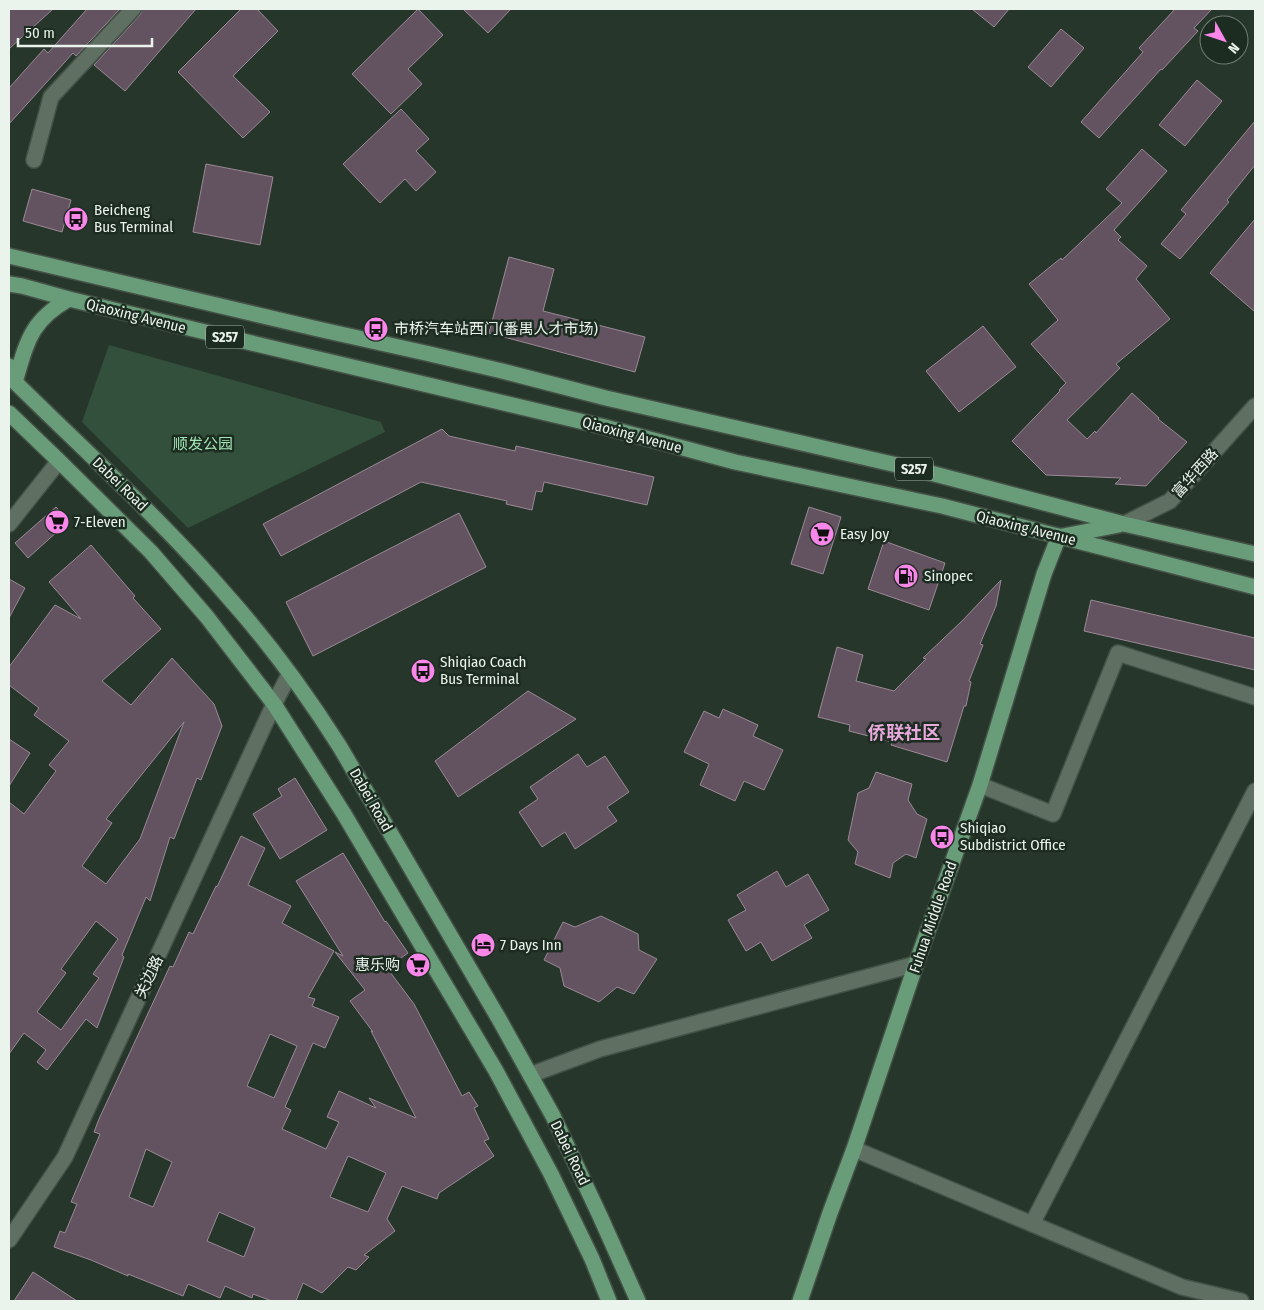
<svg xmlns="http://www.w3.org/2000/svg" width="1264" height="1310" viewBox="0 0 1264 1310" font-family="'Fira Sans Condensed','Noto Sans SC',sans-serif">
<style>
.green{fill:#32503b}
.building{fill:#635360;stroke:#9a8996;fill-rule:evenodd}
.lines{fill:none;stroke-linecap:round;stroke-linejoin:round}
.minor-casing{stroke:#445147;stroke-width:18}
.major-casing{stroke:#445147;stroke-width:18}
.minor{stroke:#5f7063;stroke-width:15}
.major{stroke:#699d79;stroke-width:15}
.labels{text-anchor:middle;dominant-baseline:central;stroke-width:5;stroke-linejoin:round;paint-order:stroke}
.shield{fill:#1d2c21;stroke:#acb7af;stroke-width:1}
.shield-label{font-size:14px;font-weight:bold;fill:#eaf3ec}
.poi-label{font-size:15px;fill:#eaf3ec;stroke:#1d2c21;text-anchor:start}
.street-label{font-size:15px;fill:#eaf3ec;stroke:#1d2c21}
.park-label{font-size:15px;fill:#a2e6b5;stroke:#1d2c21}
.quarter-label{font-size:18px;font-weight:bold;fill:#e8a9dd;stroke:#1d2c21}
</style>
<rect width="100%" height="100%" fill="#27362b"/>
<path class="green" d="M109 345 381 422 385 432 188 528 82 422Z"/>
<path class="building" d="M9 9H53L9 49Z
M87 9H120L76 56 73 53 9 124V88L44 49 48 53Z
M142 9H196L125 91 94 65 140 15Z
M241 9H257L278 31 233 76 270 112 243 138 178 72Z
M418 9 443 35 408 69 422 84 391 114 352 74Z
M463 9H511L488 33Z
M972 9H1009L994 27Z
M1175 9H1212L1194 28 1198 31 1162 70 1161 69 1099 138 1081 122 1143 52 1139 48Z
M1061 29 1084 48 1051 87 1028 67Z
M1197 80 1222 101 1185 146 1159 125Z
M401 109 429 139 416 151 436 172 416 191 405 179 380 203 343 164Z
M1255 121V165L1227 200 1229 202 1180 259 1161 244 1186 214 1181 210Z
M1142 149 1167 171 1114 230 1121 237 1118 240 1147 266 1136 279 1170 319 1116 364 1120 368 1067 420 1087 439 1095 431 1096 433 1132 393 1159 418 1158 419 1187 442 1146 486 1115 484 1121 478 1046 475 1012 441 1060 391 1059 390 1066 383 1031 344 1058 320 1029 284 1061 258 1062 260 1122 203 1106 189Z
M206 164 273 177 260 245 193 232Z
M32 189 71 200 62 232 23 221Z
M1255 219V312L1210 273Z
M509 257 554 269 543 311 645 337 635 372 489 333Z
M983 326 1016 367 959 412 926 371Z
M442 429 449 436 515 451 516 446 654 477 647 505 544 482 542 492 536 491 532 510 506 504 507 501 421 482 281 556 263 524Z
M56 507 69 521 28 558 15 543Z
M809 507 841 517 823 574 791 564Z
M459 513 486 567 313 656 286 602Z
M884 541 945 563 929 610 868 589Z
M91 545 135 596 133 598 161 629 102 681 131 705 172 658 214 704 222 726 201 780 197 778 174 839 170 837 150 901 146 897 122 955 124 957 97 1028 86 1019 47 1070 37 1062 46 1050 24 1033 9 1054V802L24 814 56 771 49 765 69 741 34 715 39 708 9 685V667L55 605 81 619 49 582ZM184 722 140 839 106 884 82 866 112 823 106 819ZM96 921 118 939 93 974 99 978 61 1030 37 1012 66 973 61 969Z
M9 579 25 588 9 618Z
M1001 580 996 606 980 644 983 645 969 681 971 682 966 706H964L947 762 891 745 892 742 849 731 850 725 818 717 837 647 863 655 856 681 894 691 926 659 923 658 962 621Z
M1091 600 1255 638V670L1084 631Z
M528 691 576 719 458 797 435 761Z
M723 709 758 725 753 736 783 750 764 790 744 781 735 801 700 785 709 764 684 752 704 711 719 718Z
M9 739 30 753 9 786Z
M578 754 587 767 605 756 629 792 607 807 617 821 575 849 565 832 542 847 519 812 538 799 530 787Z
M876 772 912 784 908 800 917 814 927 819 916 858 906 854 893 863 890 878 855 864 858 852 848 840 858 793 869 788Z
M295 778 327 830 280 859 253 814 282 796 278 789Z
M241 836 265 848 248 885 291 906 282 923 334 951 308 997 315 999 312 1006 339 1017 325 1048 313 1043 285 1107 291 1110 282 1129 326 1149 339 1122 327 1117 339 1091 376 1108 369 1098 416 1118 371 1031 373 1032 350 1001 365 990 335 952 343 956 296 881 343 853 385 922 386 921 408 953 387 968 414 1004 462 1096 469 1092 478 1106 474 1108 489 1139 484 1141 494 1156 439 1193 437 1199 402 1186 387 1219 395 1231 364 1255 369 1257 356 1270 348 1267 322 1293 303 1283 296 1301H272L253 1294 252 1298 225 1286 220 1298 188 1284 183 1296 128 1274V1276L91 1260 54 1247 60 1231 65 1233 77 1204 71 1202 100 1134 94 1132 99 1119 170 966 173 967 189 932 193 934 216 886 217 887ZM270 1034 297 1046 274 1098 247 1086ZM146 1149 172 1162 153 1207 129 1197ZM348 1156 386 1173 368 1212 330 1197ZM219 1212 255 1228 244 1257 207 1241Z
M777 871 786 887 808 874 829 910 804 925 812 938 772 961 761 942 746 951 728 920 746 910 737 895Z
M601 916 638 934 639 950 657 959 634 994 617 987 599 1002 564 986 560 968 544 960 563 922 575 927Z
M33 1272 77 1301H14Z"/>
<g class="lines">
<defs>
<path id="minor" d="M34 160 51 97 133 9
M9 524 59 461
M1124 524 1170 501 1255 406
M980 785 1053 814 1118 653 1255 697
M530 1075 600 1049 916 964
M854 1149 1182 1287 1241 1301
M1032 1224 1255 791
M9 1240 65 1157 274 704 289 675"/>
<path id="major" d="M9 256 318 329 430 354 502 371 606 398 923 471 1124 524 1255 554
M9 284 22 286 69 299 201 331 605 427 735 462 942 506 1255 587
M9 366 15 382C87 453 163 521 229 598 270 644 307 695 340 747L499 1019 553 1116 600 1216 638 1301
M15 382C27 342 30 321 69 299
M9 413 59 461 151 552 207 617 274 704 344 814 496 1071 551 1174 592 1259 609 1301
M1063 536 1119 525
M800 1301 830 1213 854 1149 916 964 980 785 1044 574 1059 536"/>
</defs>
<use href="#minor" class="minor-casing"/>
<use href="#major" class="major-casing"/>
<use href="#minor" class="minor"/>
<use href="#major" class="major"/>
</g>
<defs>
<symbol id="bus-disc" viewBox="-11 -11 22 22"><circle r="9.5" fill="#f987e9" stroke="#1d2c21"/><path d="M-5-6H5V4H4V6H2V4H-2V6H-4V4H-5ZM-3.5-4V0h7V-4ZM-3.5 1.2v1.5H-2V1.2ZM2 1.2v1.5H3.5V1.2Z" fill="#111"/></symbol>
<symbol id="supermarket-disc" viewBox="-11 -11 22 22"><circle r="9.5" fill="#f987e9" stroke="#1d2c21"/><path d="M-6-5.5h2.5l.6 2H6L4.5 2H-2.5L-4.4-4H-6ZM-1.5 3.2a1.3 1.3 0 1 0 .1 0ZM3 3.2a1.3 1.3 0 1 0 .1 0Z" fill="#111"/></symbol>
<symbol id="fuel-disc" viewBox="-11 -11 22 22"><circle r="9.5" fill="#f987e9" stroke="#1d2c21"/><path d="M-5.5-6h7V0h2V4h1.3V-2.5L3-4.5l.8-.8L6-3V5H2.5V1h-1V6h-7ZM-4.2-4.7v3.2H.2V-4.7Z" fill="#111"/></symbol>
<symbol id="hotel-disc" viewBox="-11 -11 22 22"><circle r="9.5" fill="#f987e9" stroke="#1d2c21"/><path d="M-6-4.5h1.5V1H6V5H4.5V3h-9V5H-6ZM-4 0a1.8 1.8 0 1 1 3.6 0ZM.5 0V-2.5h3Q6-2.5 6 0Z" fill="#111"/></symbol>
</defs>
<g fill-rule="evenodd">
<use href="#bus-disc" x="62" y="205" width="28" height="28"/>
<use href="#bus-disc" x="362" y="315" width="28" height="28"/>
<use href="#supermarket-disc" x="43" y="508" width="28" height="28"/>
<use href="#supermarket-disc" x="808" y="520" width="28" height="28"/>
<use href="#fuel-disc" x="892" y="562" width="28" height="28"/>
<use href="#bus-disc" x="409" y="657" width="28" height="28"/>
<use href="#bus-disc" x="928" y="823" width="28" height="28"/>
<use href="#hotel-disc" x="469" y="931" width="28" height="28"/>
<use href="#supermarket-disc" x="404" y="951" width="28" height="28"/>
</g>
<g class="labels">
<g class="shield">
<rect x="206" y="325.5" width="38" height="23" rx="4"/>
<rect x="895" y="457.5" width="38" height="23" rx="4"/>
</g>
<g class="shield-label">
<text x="225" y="337">S257</text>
<text x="914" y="469">S257</text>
</g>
<g class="poi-label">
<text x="94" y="210">Beicheng<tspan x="94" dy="17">Bus Terminal</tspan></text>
<text x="394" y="329">市桥汽车站西门(番禺人才市场)</text>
<text x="74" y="522">7-Eleven</text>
<text x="840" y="534">Easy Joy</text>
<text x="924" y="576">Sinopec</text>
<text x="440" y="662">Shiqiao Coach<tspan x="440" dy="17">Bus Terminal</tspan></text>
<text x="960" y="828">Shiqiao<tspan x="960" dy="17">Subdistrict Office</tspan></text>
<text x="500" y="945">7 Days Inn</text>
<text x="400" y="965" text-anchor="end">惠乐购</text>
</g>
<g class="street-label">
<text transform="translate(136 316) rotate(14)">Qiaoxing Avenue</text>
<text transform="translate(632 435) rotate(15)">Qiaoxing Avenue</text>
<text transform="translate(1195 473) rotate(-48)">富华西路</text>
<text transform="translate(120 484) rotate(44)">Dabei Road</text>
<text transform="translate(1026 528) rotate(14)">Qiaoxing Avenue</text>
<text transform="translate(371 800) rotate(60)">Dabei Road</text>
<text transform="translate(933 917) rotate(-71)">Fuhua Middle Road</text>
<text transform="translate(149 977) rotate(-65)">关边路</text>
<text transform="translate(570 1153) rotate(64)">Dabei Road</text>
</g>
<g class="park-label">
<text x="203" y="444">顺发公园</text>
</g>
<g class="quarter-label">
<text x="904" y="733">侨联社区</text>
</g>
</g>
<rect width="1264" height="1310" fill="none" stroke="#eaf3ec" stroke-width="20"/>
<g transform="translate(1224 40) rotate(130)"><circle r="24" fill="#1d2c21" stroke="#6f7c72"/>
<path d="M0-4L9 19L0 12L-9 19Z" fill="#f987e9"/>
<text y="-8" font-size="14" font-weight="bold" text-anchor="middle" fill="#eaf3ec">N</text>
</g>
<path d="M18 38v8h134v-8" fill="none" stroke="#eaf3ec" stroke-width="2.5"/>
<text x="25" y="38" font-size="15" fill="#eaf3ec" stroke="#1d2c21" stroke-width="4" paint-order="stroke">50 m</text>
</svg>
